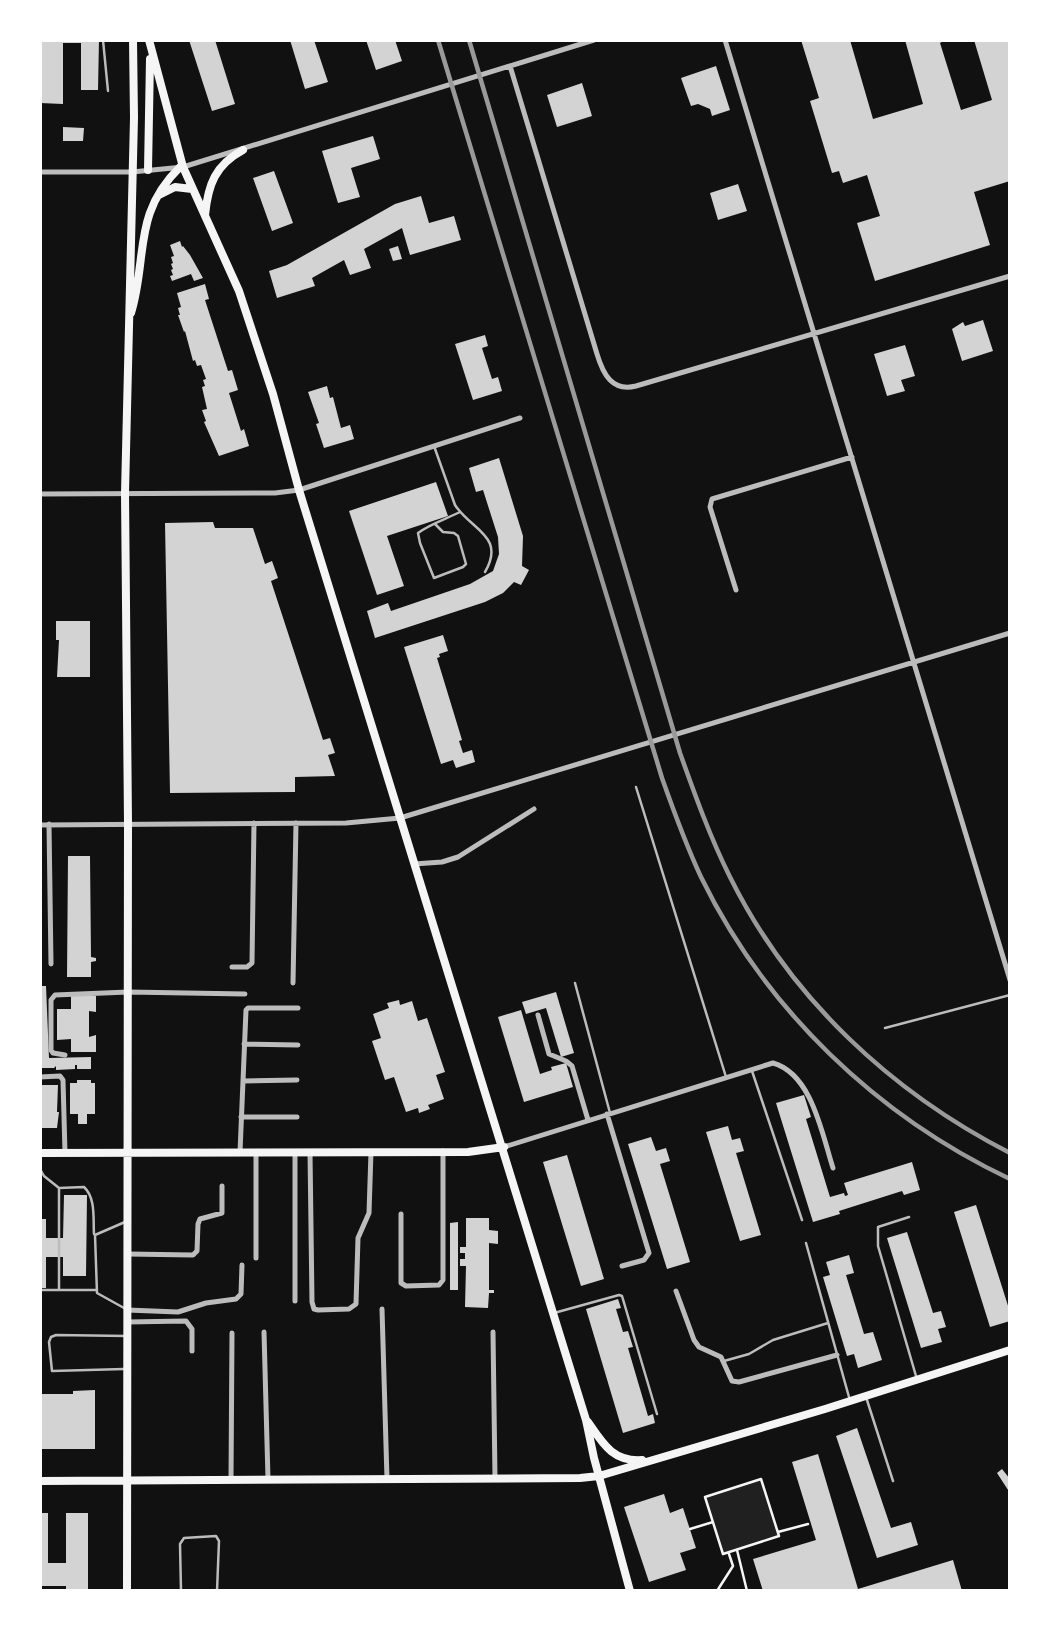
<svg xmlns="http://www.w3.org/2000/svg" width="1050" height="1631" viewBox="0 0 1050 1631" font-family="'Asap Condensed',sans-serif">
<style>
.green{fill:#202020}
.building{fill:#d3d3d3}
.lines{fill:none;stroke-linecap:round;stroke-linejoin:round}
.path{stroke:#f5f5f5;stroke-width:2.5}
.service{stroke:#bcbcbc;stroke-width:2.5}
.minor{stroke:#bcbcbc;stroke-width:5}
.secondary{stroke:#f5f5f5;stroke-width:8}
.rail{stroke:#9a9a9a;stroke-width:4.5}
</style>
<rect width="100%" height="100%" fill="#111"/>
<path class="green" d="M761 1479 779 1536 723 1554 705 1497Z"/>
<path class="building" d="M40 40H99L98 90H81V43H63V104L40 103Z
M189 40H215L235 104 212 111Z
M290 40H314L328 82 305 89Z
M366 40H395L402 61 376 70Z
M801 40H850L873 119 923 104 905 40H945L940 43 961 110 992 100 974 40H1010V181L974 192 990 245 875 281 857 223 880 216 867 175 843 183 839 171 832 173 810 101 819 98Z
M716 66 730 110 712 116 710 109 698 104 691 106 681 78Z
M582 83 592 116 557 127 547 95Z
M63 127 84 128 83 141H63Z
M373 136 380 159 351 168 360 197 338 203 322 151Z
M274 171 293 223 272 231 253 178Z
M738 184 747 211 718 220 710 193Z
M421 196 429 223 454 216 461 240 410 255 402 228 364 249 371 268 350 275 344 260 312 278 315 286 277 298 269 271 287 265 395 204Z
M180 241 182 247 183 246 190 255 203 278 194 281 191 274 172 281 170 276 173 275 171 270 173 269 171 264 173 263 171 257 174 256 170 245Z
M398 246 402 259 393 261 389 249Z
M205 284 209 299 205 300 228 371 232 370 238 390 229 393 241 431 244 429 249 446 219 456 204 422 206 421 202 410 207 409 202 387 205 386 203 380 206 379 201 365 197 366 195 360 193 361 185 331 184 332 178 315H180L178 308 181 307 177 293Z
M983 320 993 351 962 361 952 329 963 322 965 326Z
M485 335 488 346 482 348 492 379 498 377 502 391 473 400 455 344Z
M905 345 915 376 901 380 905 391 887 396 874 354Z
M327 386 330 398 333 397 341 428 350 425 354 439 324 448 316 424 319 423 308 392Z
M499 458 523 536 522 566 529 570 521 585 514 582 503 593 485 602 375 638 367 611 388 603 391 611 470 584 493 571 499 554 498 537 483 490 476 492 469 468Z
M436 482 448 516 387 536 404 586 377 595 349 511Z
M213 522 215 528H253L265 564 272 561 278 578 271 581 323 740 330 738 335 753 328 755 335 776 295 777V792L170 793 165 523Z
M56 621H90V677H57L59 640H56Z
M443 635 448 651 439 654 440 657 437 658 462 740 459 741 463 753 472 750 475 762 456 768 453 760 441 764 404 647Z
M68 856H90L91 957 96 958V961L91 962V977H67Z
M40 986H46L49 1058 91 1057V1069H77V1065H75V1069L56 1070V1066L54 1068H40Z
M556 992 574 1053 561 1057 546 1008 526 1014 522 1002Z
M71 996H96V1012L89 1011V1037L96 1035V1052H71V1039L57 1040V1009H71Z
M399 1000 400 1005 412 1001 418 1021 427 1018 445 1072 436 1075 444 1099 428 1105 430 1109 419 1113 418 1108 406 1112 394 1077 385 1080 372 1041 381 1038 373 1014 389 1008 387 1003Z
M521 1010 540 1074 552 1070 551 1067 566 1063 573 1087 524 1102 498 1017Z
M77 1080H91V1083H95V1114H87V1124H78V1114H70V1083H77Z
M40 1085H58L57 1112H59L57 1128H40Z
M804 1095 811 1117 806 1119 830 1197 844 1193 845 1196 848 1195 844 1183 912 1162 920 1190 904 1195 902 1191 839 1211 840 1214 813 1222 776 1103Z
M728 1126 732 1140 740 1138 744 1151 736 1153 761 1235 740 1241 706 1132Z
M651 1137 656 1151 666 1148 670 1161 660 1164 690 1262 667 1269 628 1144Z
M567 1155 604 1279 581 1286 543 1162Z
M64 1195H87L86 1276H63V1257H46V1288H40V1219H46V1238H63Z
M976 1205 1010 1312V1321L990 1327 954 1212Z
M466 1218H489V1230L498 1231V1244L489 1243V1290H494V1293H489L488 1308 465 1307 466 1266H460V1259H465V1253H460V1247H466Z
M458 1222V1290H450V1223Z
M907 1232 933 1313 941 1311 946 1327 938 1329 942 1342 921 1348 887 1238Z
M849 1255 854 1273 846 1275 864 1334 873 1332 882 1360 858 1368 854 1354 847 1356 823 1277 830 1275 826 1262Z
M618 1299 621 1308 616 1309 623 1332 628 1331 633 1347 628 1348 648 1416 653 1414 655 1423 623 1433 586 1309Z
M95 1390V1449H41L40 1394H73V1391Z
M857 1428 891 1528 911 1522 918 1545 877 1558 836 1436Z
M818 1454 858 1589 953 1560 962 1591H763L753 1559 816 1540 792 1462Z
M1002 1469 1010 1479V1493L997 1473Z
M664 1494 670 1513 683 1508 696 1548 680 1553 686 1570 649 1582 624 1507Z
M40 1513H48V1563H66V1513H88V1591H66V1586H40Z"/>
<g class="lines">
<path class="path" d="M761 1479 779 1536 723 1554 705 1497Z
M690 1529 713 1522
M778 1532 808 1524
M737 1550 747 1591
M717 1591 733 1566 729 1554"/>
<path class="service" d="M103 40 108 91
M434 446 455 505C471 530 506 536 485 572
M435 524 443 532 454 533 458 536 466 564 463 567 434 578 420 543 418 533C430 524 446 519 460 512
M636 787 726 1077
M575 983 610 1113
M885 1028 1010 995
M752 1071 802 1220
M40 1169 44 1176 59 1188 84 1187C96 1198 93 1219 94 1234
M909 1217 878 1227V1246L916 1376
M806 1243 849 1397
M59 1289V1188
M40 1290H96
M124 1308 97 1293 95 1235 125 1222
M554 1313 619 1295 622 1296 657 1414
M724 1361 749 1354 773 1340 828 1323
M124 1369 52 1371 49 1342 51 1337 56 1335 127 1336
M866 1397 893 1481
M181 1591 180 1544 184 1538 216 1536 219 1541 217 1591"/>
<path class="minor" d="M725 40 1010 980
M510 66 597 354C603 374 612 392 636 386L1010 276
M40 172H132L183 167 594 40
M40 494 275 493 299 490 520 418
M736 590 710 507 712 499 852 457
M49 824 51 964
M40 825 346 823 400 818 1010 633
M414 864 442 862 458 857 534 809
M232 967H247L252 963 254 823
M293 983 296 823
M538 1015 549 1054 566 1061 572 1066 588 1120
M244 1044 298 1045
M65 1055 53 1053 51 1050V1000L55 995 128 992 245 994
M40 1077 60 1076 63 1080 65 1153
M243 1081 297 1080
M607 1114 649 1253 644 1260 622 1266
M241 1117H297
M504 1147 773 1063C812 1074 822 1134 833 1168
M240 1152 246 1010 248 1008H298
M256 1152V1258
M295 1152V1301
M310 1152 312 1302 314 1309 318 1310 349 1309 356 1304 358 1238 369 1213 371 1152
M401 1214V1283L406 1286 439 1285 443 1280V1151
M127 1254 193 1255 197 1251 198 1224 200 1219 222 1213V1186
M676 1291 694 1340 699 1347 721 1357 732 1381 739 1382 837 1355
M382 1309 387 1479
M127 1310 178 1312 206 1303 236 1299 241 1294 242 1265
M127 1322 186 1321 192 1329V1351
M264 1332 268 1479
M493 1332 495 1478
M231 1479 232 1333"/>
<path class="secondary" d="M149 40 183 167 239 291 273 394 299 490 586 1420 594 1458 630 1591
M148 170 150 59
M159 195 175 187 192 189
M205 215C208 185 215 165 243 150
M131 313C148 257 132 214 180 167
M40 1153 468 1152 504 1147
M588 1422C603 1444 613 1462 642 1460
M40 1481 580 1478 599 1476 825 1409 1010 1350
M127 1591 128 824 125 493 134 118 133 40"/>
<path class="rail" d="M438 40 662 778C674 812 686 845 701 877 766 1010 877 1116 1010 1179
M469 40 680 753C695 795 710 837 730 877 790 998 891 1092 1010 1153"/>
</g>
<rect width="1050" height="1631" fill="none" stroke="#ffffff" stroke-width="84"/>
</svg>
